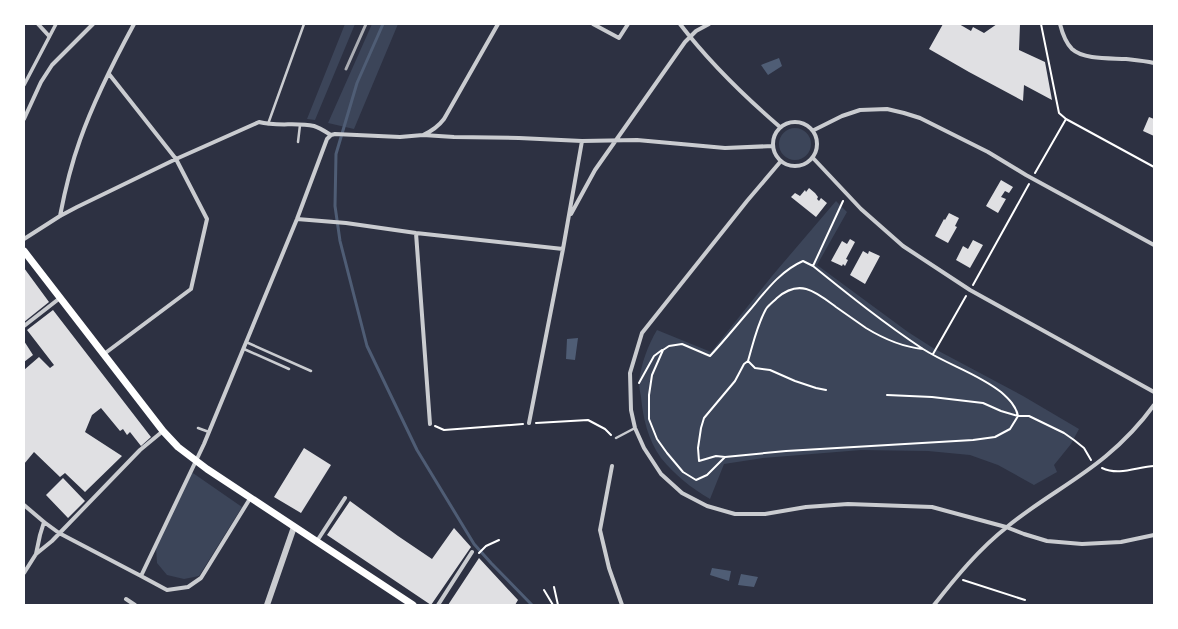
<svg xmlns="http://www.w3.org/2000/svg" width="1178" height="629" viewBox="0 0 1178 629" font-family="'DM Sans',sans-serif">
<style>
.green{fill:#3c4559}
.water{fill:#4f5d75}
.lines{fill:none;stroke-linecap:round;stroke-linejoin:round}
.stream{stroke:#4f5d75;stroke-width:3}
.building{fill:#e0e0e3}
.path{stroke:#fff;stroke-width:2}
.service{stroke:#caccd0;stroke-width:2.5}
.pedestrian{stroke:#caccd0;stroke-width:3.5}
.minor{stroke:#caccd0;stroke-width:4}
.tertiary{stroke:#caccd0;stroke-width:6}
.secondary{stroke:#fff;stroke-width:7}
.rail{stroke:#abadb3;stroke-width:3}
</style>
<rect width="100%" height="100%" fill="#2d3142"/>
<path class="green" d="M345 24H355L315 120 307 119Z
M372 24H398L354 129 328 123Z
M779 144a16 16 0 1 1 32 0a16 16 0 1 1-32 0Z
M836 201 847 212 817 265 908 332 933 348 1023 396 1079 429 1071 444 1054 465 1057 472 1034 485 998 465 970 455 928 451 861 450 763 458 724 464 710 499C691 488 675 475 661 458 648 440 643 418 641 397 640 392 639 387 639 382 641 364 648 345 657 330L711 352 772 276Z
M190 471 242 507 199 576 184 579 167 575 157 563 156 547Z"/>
<path class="water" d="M779 58 782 66 768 75 761 65Z
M578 338 575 360 566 359 567 339Z
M712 568 731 571 729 581 710 575Z
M741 574 758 577 754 587 738 585Z"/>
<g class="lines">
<path class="stream" d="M383 24 357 83 336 154 335 206 340 241 367 346 417 450 474 544 491 563 532 605"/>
</g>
<path class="building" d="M943 24H959L971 31 973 27 984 33 997 24H1020L1019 50 1045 62 1052 100 1024 85 1023 101 969 72 929 49Z
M1149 117 1154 119V136L1143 131Z
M1001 180 1013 187 1009 193 1005 191 1001 197 1006 199 998 213 986 206Z
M809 188 815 193 818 197 817 199 819 201 821 198 827 203 816 217 791 197 795 193 800 196 805 190 806 192Z
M949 213 959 218 955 226 957 227 948 243 935 236 944 219 945 220Z
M850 239 855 242 846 259 848 260 845 266 843 264 842 266 831 261 842 241 847 244Z
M973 240 983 245 970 268 956 260 963 246 968 249Z
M863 251 868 254 869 251 880 256 865 284 850 275Z
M24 268 49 302 24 322Z
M53 310 151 437 141 446 130 432 127 435 123 429 120 431 101 408 92 415 85 432 122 456 85 492 65 473 60 477 34 452 24 464V370L39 357 50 368 54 365 27 330Z
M24 341 33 355 24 362Z
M304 448 331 465 301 513 274 497Z
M63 478 85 501 68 518 46 495Z
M350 501 398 536 432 559 454 528 471 547 431 605 327 535Z
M479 558 518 600 515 605H448Z"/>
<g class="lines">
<path class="path" d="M1041 24 1059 113 1066 119
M1035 173 1066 119 1154 167
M803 261 813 266C849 295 885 324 923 349 948 365 977 373 1001 392 1009 399 1016 406 1018 416L1010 429 995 437 973 440 786 451 725 457 707 475 696 480 683 472 667 453 657 439 649 419V395L652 375 663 350 669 346 682 344 710 356C724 341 736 326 749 311 765 292 780 271 803 261Z
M813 266 843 201
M973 285 1029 184
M933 354 966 296
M748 361 755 368 770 370 795 381 816 388 826 390
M639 383 654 356 662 350
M887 395 932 397 983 403 1001 411 1018 416H1029L1064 433 1074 440 1084 448 1091 460
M536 423 588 420 605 429 611 435
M435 426 444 430 523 424
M725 457 716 456 699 461 698 448 701 428 704 418 735 381 744 364 748 361C753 344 757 325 766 309 769 305 773 302 777 298 800 278 816 292 836 307 846 314 856 321 866 328 884 339 902 347 923 349
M1102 468C1119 476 1137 467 1154 466
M479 553 486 546 499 540
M963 580 1025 600
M554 587 558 605
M544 590 553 605"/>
<path class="service" d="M268 124 304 24
M298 142 300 125
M246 342 311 371
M244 349 289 369
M198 428 209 432
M616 438 635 428"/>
<path class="pedestrian" d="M24 85 56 24"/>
<path class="minor" d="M38 24 49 36
M593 24 619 38 628 24
M680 24C709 62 744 96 780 127
M1060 24C1062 32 1066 43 1072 49 1084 60 1111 58 1126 59 1135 60 1145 61 1154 63
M24 119 41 82 52 65 93 24
M773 144a22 22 0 1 1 44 0a22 22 0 1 1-44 0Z
M814 130 842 116 860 110 887 109 904 113 920 118 988 152 1026 175 1154 245
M423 135C432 131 438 127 444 119L498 24
M813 158 861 209 903 246 970 290 1154 392
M781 161 747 201 642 333 630 373 631 410 635 428 644 448 661 474 682 493 707 506 735 514H765L806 507 848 504 932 507 1006 527 1024 534 1047 541 1082 544 1121 542 1154 535
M571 214 595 170 685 42 696 31 709 24
M60 216C65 190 71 165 80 140 94 100 114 61 134 24
M297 219 346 223 416 233 563 249
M416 233 430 424
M24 239 60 216 77 207 176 159 259 122C277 127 296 122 314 126 320 128 326 132 331 135
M24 326 60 298
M104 354 191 289 207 219 176 159 109 74
M529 423 563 249 582 141
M612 466 600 530 609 568 622 605
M251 497 201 578 188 587 167 590 141 576 204 444 297 219 327 139 331 135 335 134 400 137 423 135 454 137 519 138 582 141 637 140 725 148 773 146
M24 505 44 522 59 533 141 576
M317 541 345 498
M36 554 40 535 44 522
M24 573 36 554 52 541 140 450 163 431
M126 599 135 605
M438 605 472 552
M934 605C956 577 979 549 1007 527 1038 501 1075 482 1106 456 1124 441 1141 423 1154 405"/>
<path class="tertiary" d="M267 605 294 527"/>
<path class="secondary" d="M24 251 163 431 178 447 207 469 413 605"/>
<path class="rail" d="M346 69 366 24"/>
</g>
<rect width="1178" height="629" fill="none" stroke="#ffffff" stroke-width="50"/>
</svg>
